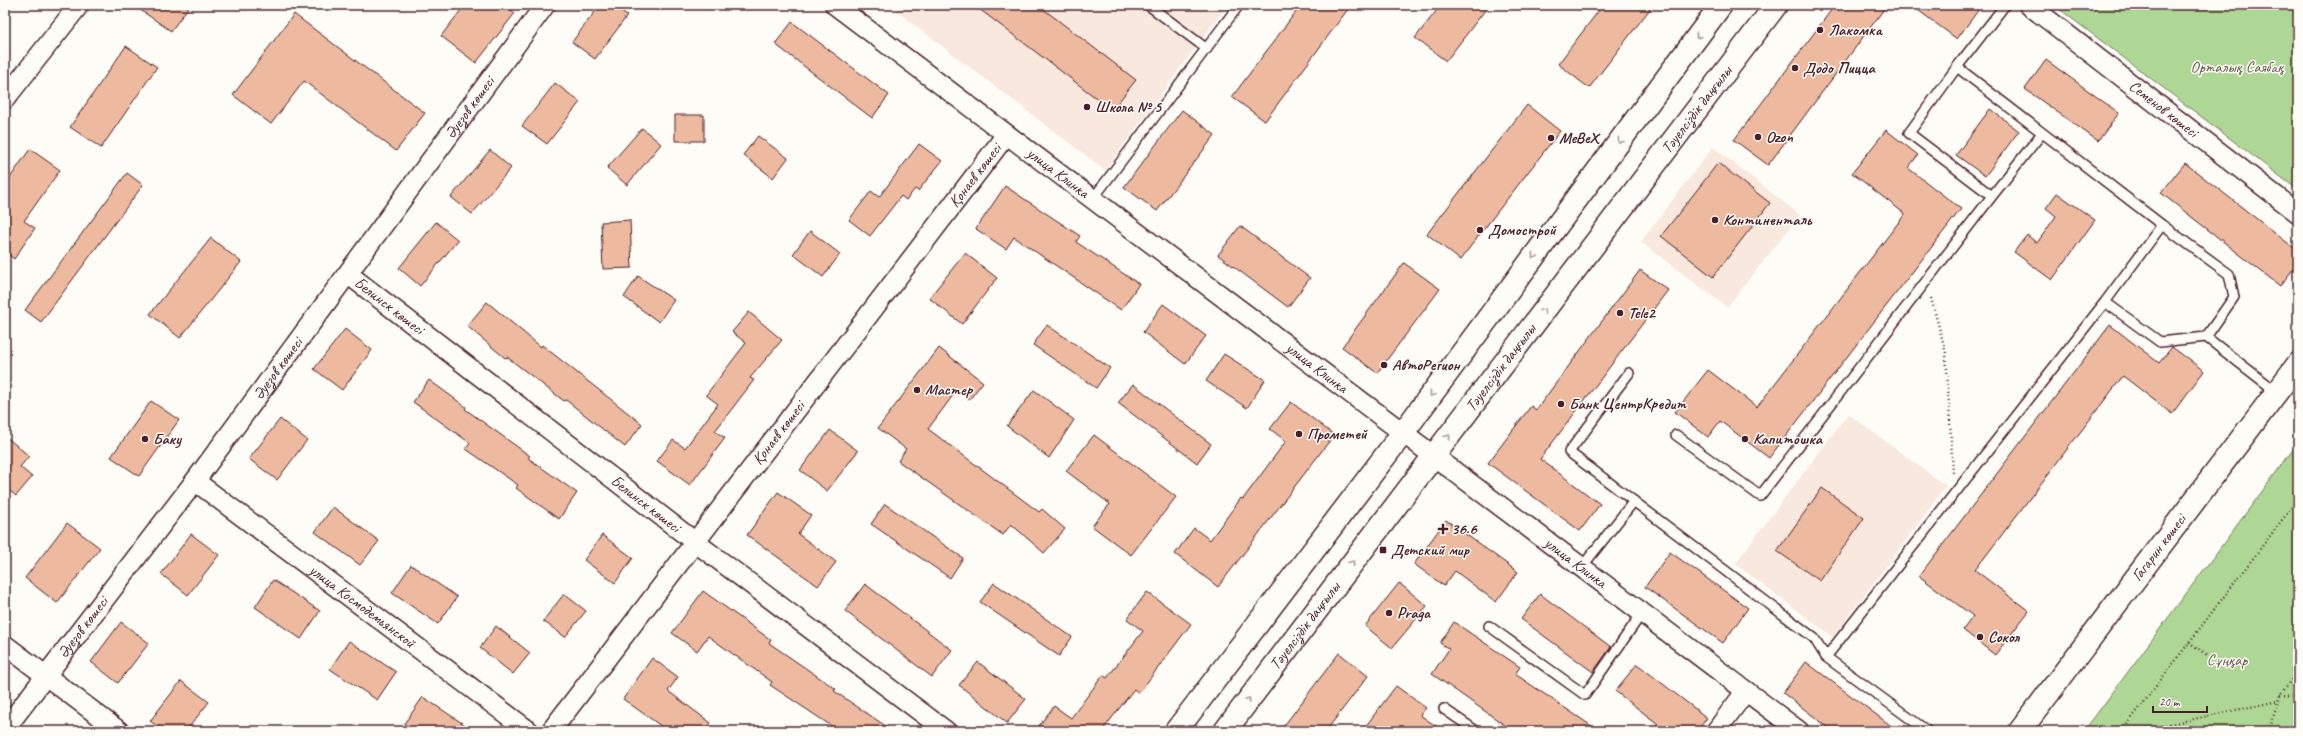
<svg xmlns="http://www.w3.org/2000/svg" width="2303" height="736" viewBox="0 0 2303 736" font-family="Caveat,sans-serif">
<style>
.built{fill:#f8e8dd}
.green{fill:#aed795;stroke:#7c7b60}
.building{fill:#edba9f;stroke:#4a1f2b}
.lines{fill:none;stroke-linecap:round;stroke-linejoin:round}
.lane-casing{stroke:#4a1f2b;stroke-width:12}
.street-casing{stroke:#4a1f2b;stroke-width:22}
.secondary-casing{stroke:#4a1f2b;stroke-width:25}
.path{stroke:#4a1f2b;stroke-width:2.5;stroke-dasharray:1 3;stroke-linecap:butt}
.lane{stroke:#fdfcf7;stroke-width:9}
.street{stroke:#fdfcf7;stroke-width:19}
.secondary{stroke:#fdfcf7;stroke-width:22}
.oneway{stroke:#ac999b}
.poi-dot{fill:#4a1f2b;stroke:#fdfcf7;stroke-width:1.5}
.labels{text-anchor:middle;dominant-baseline:central;stroke-width:3;stroke-linejoin:round;paint-order:stroke}
.poi-label{font-size:16px;font-weight:bold;fill:#4a1f2b;stroke:#fdfcf7;text-anchor:start}
.park-label{font-size:16px;fill:#68564b;stroke:#fdfcf7}
.street-label{font-size:16px;fill:#4a1f2b;stroke:#fdfcf7}
</style>
<rect width="100%" height="100%" fill="#fdfcf7"/>
<filter id="ink" filterUnits="userSpaceOnUse"><feTurbulence type="fractalNoise" baseFrequency=".025" numOctaves="2"/><feDisplacementMap in="SourceGraphic" scale="8" xChannelSelector="R" yChannelSelector="G"/><feConvolveMatrix kernelMatrix="1 2 1 2 8 2 1 2 1" color-interpolation-filters="sRGB"/></filter>
<g filter="url(#ink)">
<path class="built" d="M900 5H1227L1105 170 896 11Z
M1713 147 1800 215 1727 307 1641 242Z
M1848 414 1946 486 1833 637 1735 564Z"/>
<path class="green" d="M2054 5H2298V190Z
M2298 443V731H2084Z"/>
<path class="building" d="M133 5H190L171 31Z
M465 5H504L515 13 476 63 441 36Z
M600 5H612L627 16 595 59 572 42Z
M974 5H1038L1136 80 1112 110Z
M1301 5H1351L1265 121 1232 97Z
M1441 5H1489L1446 61 1415 38Z
M1603 5H1653L1589 88 1558 64Z
M1835 5H1887L1768 165 1734 140Z
M1911 5H1982L1957 39Z
M294 14 425 113 396 151 304 81 271 124 233 95Z
M792 22 889 95 872 118 775 44Z
M126 46 157 67 101 148 70 127Z
M2046 60 2119 113 2098 141 2025 89Z
M555 83 580 102 547 144 522 126Z
M1527 105 1560 131 1460 260 1427 234Z
M1990 109 2019 131 1985 176 1956 155Z
M1182 110 1215 135 1157 211 1124 187Z
M675 115H704V141H675Z
M642 128 661 144 627 185 607 168Z
M1886 130 1918 155 1908 168 1961 209 1769 458 1720 421 1708 437 1675 412 1708 370 1757 407 1905 214 1852 173Z
M758 136 788 158 773 178 743 155Z
M919 144 942 161 918 191 915 189 906 200 901 196 870 236 849 220 871 191 879 197Z
M30 149 60 170 24 221 35 228 14 259 5 252V185Z
M490 150 511 168 472 214 451 197Z
M1718 163 1770 203 1713 277 1661 236Z
M2185 163 2298 251V263L2280 286 2161 193Z
M127 173 143 185 41 322 25 310Z
M1005 186 1080 236 1076 242 1139 284 1121 310 1014 237 1006 249 976 229Z
M2057 193 2095 220 2052 280 2014 252 2027 235 2037 243 2056 216 2046 208Z
M630 220 632 268 603 269 601 222Z
M436 222 458 240 420 286 399 268Z
M1240 226 1310 278 1288 307 1218 255Z
M810 231 840 254 823 277 793 254Z
M211 238 241 262 180 338 150 314Z
M965 253 997 278 962 324 929 298Z
M1404 263 1440 289 1377 373 1342 347Z
M1640 270 1668 290 1540 459 1600 504 1580 531 1488 463 1531 406 1536 410Z
M638 276 674 300 659 322 624 297Z
M487 302 541 347 542 345 642 424 625 447 566 400 564 401 507 357 505 358 467 326Z
M1163 304 1206 336 1185 364 1143 332Z
M749 312 782 340 750 378 754 380 715 431 725 438 690 485 657 461 673 440 685 448 718 404 706 395 746 343 732 332Z
M1047 325 1110 368 1096 388 1033 345Z
M2110 325 2159 363 2172 347 2204 371 2172 414 2123 376 1975 570 2029 611 1995 655 1963 630 1973 616 1919 576Z
M345 329 372 350 342 390 314 369Z
M939 348 983 382 969 400 957 390 928 429 1039 512 1042 509 1065 529 1044 553 1011 524 1003 535 898 461 906 449 878 428Z
M1224 354 1265 380 1247 408 1206 381Z
M429 380 466 407 465 409 530 456 528 458 577 493 559 519 516 488 518 485 466 449 470 443 413 402Z
M1133 384 1211 444 1197 463 1118 403Z
M1034 390 1074 420 1049 458 1007 426Z
M151 401 179 420 139 476 111 457Z
M1291 402 1334 435 1218 587 1175 554 1194 528 1210 540 1241 498 1243 499 1286 441 1270 429Z
M280 419 307 440 277 480 249 459Z
M830 430 858 451 827 491 800 470Z
M1094 435 1176 497 1131 555 1092 526 1110 504 1066 471Z
M5 436 29 456 20 467 32 477 16 496 5 487Z
M1822 488 1864 518 1820 581 1777 551Z
M778 492 811 515 798 534 836 562 818 586 747 535Z
M885 504 963 558 950 578 871 524Z
M333 507 379 541 360 565 315 532Z
M1446 520 1518 572 1496 602 1455 571 1444 586 1414 564Z
M67 523 100 548 57 603 25 578Z
M191 534 219 555 188 595 161 574Z
M602 535 633 558 615 583 584 560Z
M1670 552 1748 608 1723 643 1645 587Z
M411 565 457 597 438 624 392 593Z
M273 580 320 611 301 639 255 607Z
M994 583 1072 637 1059 656 980 602Z
M1399 583 1427 606 1392 648 1365 626Z
M865 584 952 650 932 677 845 611Z
M703 591 771 640 769 643 836 689 834 691 893 731H839L770 685 772 682 708 636 697 651 672 633Z
M1147 592 1191 624 1139 693 1134 689 1102 731H1035L1054 706 1071 718 1103 675 1107 678 1143 631 1127 619Z
M564 594 586 611 565 637 543 621Z
M1540 594 1611 647 1593 672 1521 619Z
M121 622 149 643 118 683 91 662Z
M1454 622 1520 667 1515 674 1599 731H1502L1506 726 1432 674 1449 649 1440 643Z
M496 626 530 653 513 674 480 648Z
M349 641 396 672 377 700 330 669Z
M1339 653 1368 676 1326 731H1280Z
M652 658 678 677 668 691 711 723 705 731H668L623 699Z
M978 662 1026 699 1007 723 959 685Z
M1806 662 1898 731H1833L1783 693Z
M1637 664 1707 718 1697 731H1653L1658 724 1615 691Z
M181 681 209 702 186 731H164L150 721Z
M1396 686 1426 708 1420 715 1443 731H1362Z
M423 697 474 731H414L404 724Z"/>
<g class="lines">
<defs>
<path id="lane" d="M1148 5 1207 49
M1957 67 2005 5
M1992 196 2042 133
M1092 200 1239 5
M2162 225 2229 274 2234 297 2206 337
M1629 373 1569 452 1814 638 1826 657
M1676 435 1760 496 1992 196 1909 133 1957 67 2162 225 2105 302
M1581 568 1634 501
M1489 626 1585 695 1642 613
M1444 709 1476 731
M1927 731 1826 657 2105 302 2160 342 2206 337 2277 392"/>
<g id="street">
<path id="s1" d="M835 5 1799 731"/>
<path id="s2" d="M2029 5 2298 213"/>
<path d="M5 99 79 5"/>
<path id="s3" d="M348 274 695 542 946 731"/>
<path id="s4" d="M195 481 529 731"/>
<path d="M5 645 119 731"/>
<path id="s5" d="M5 729 195 481 545 5"/>
<path id="s6" d="M551 731 1006 135"/>
<path d="M1716 731 1746 691"/>
</g>
<g id="secondary">
<path d="M1176 731 1402 434 1721 5"/>
<path id="s7" d="M1225 731 1776 5"/>
<path id="s8" d="M2020 731 2298 364"/>
</g>
</defs>
<use href="#lane" class="lane-casing"/>
<use href="#street" class="street-casing"/>
<use href="#secondary" class="secondary-casing"/>
<path class="path" d="M1931 298 1946 353 1953 473
M2292 406 2298 413
M2189 642 2207 655
M2280 695 2298 696
M2122 731 2298 499
M2138 731 2278 701
M2269 731 2280 695 2298 671"/>
<use href="#lane" class="lane"/>
<use href="#street" class="street"/>
<use href="#secondary" class="secondary"/>
</g>
<defs><path id="oneway-chevron" d="M-2-3.5L2.5 0L-2 3.5" fill="none" stroke-width="1.6" stroke-linecap="round" stroke-linejoin="round"/></defs>
<g class="oneway">
<use href="#oneway-chevron" transform="translate(1698 36) rotate(127)"/>
<use href="#oneway-chevron" transform="translate(1620 141) rotate(127)"/>
<use href="#oneway-chevron" transform="translate(1534 256) rotate(127)"/>
<use href="#oneway-chevron" transform="translate(1543 311) rotate(-53)"/>
<use href="#oneway-chevron" transform="translate(1432 394) rotate(127)"/>
<use href="#oneway-chevron" transform="translate(1448 437) rotate(-53)"/>
<use href="#oneway-chevron" transform="translate(1352 563) rotate(-53)"/>
<use href="#oneway-chevron" transform="translate(1248 700) rotate(-53)"/>
</g>
</g>
<g class="poi-dot">
<circle cx="1820" cy="30" r="4"/>
<circle cx="1795" cy="68" r="4"/>
<circle cx="1087" cy="107" r="4"/>
<circle cx="1758" cy="137" r="4"/>
<circle cx="1551" cy="138" r="4"/>
<circle cx="1715" cy="220" r="4"/>
<circle cx="1480" cy="230" r="4"/>
<circle cx="1620" cy="313" r="4"/>
<circle cx="1384" cy="365" r="4"/>
<circle cx="917" cy="390" r="4"/>
<circle cx="1561" cy="404" r="4"/>
<circle cx="1299" cy="434" r="4"/>
<circle cx="145" cy="439" r="4"/>
<circle cx="1745" cy="439" r="4"/>
<path d="M1441 523h4v4h4v4h-4v4h-4v-4h-4v-4h4z"/>
<rect x="1379" y="546" width="8" height="8" rx="2"/>
<circle cx="1389" cy="613" r="4"/>
<circle cx="1980" cy="637" r="4"/>
</g>
<g class="labels">
<g class="poi-label">
<text x="1828" y="30">Лакомка</text>
<text x="1803" y="68">Додо Пицца</text>
<text x="1095" y="107">Школа № 5</text>
<text x="1766" y="137">Ozon</text>
<text x="1559" y="138">MeBeX</text>
<text x="1723" y="220">Континенталь</text>
<text x="1488" y="230">Домострой</text>
<text x="1628" y="313">Tele2</text>
<text x="1392" y="365">АвтоРегион</text>
<text x="925" y="390">Мастер</text>
<text x="1569" y="404">Банк ЦентрКредит</text>
<text x="1307" y="434">Прометей</text>
<text x="153" y="439">Баку</text>
<text x="1753" y="439">Капитошка</text>
<text x="1451" y="529">36.6</text>
<text x="1391" y="550">Детский мир</text>
<text x="1397" y="613">Praga</text>
<text x="1988" y="637">Сокол</text>
</g>
<g class="park-label">
<text x="2237" y="67">Орталық Саябақ</text>
<text x="2227" y="660">Сұңқар</text>
</g>
<g class="street-label">
<text stroke="none"><textPath href="#s5" startOffset="776">Әуезов көшесі</textPath></text>
<text stroke="none"><textPath href="#s2" startOffset="170">Семенов көшесі</textPath></text>
<text stroke="none"><textPath href="#s7" startOffset="780">Тәуелсіздік даңғылы</textPath></text>
<text stroke="none"><textPath href="#s1" startOffset="279">улица Клинка</textPath></text>
<text stroke="none"><textPath href="#s6" startOffset="699">Қонаев көшесі</textPath></text>
<text stroke="none"><textPath href="#s3" startOffset="52">Белинск көшесі</textPath></text>
<text stroke="none"><textPath href="#s7" startOffset="456">Тәуелсіздік даңғылы</textPath></text>
<text stroke="none"><textPath href="#s5" startOffset="452">Әуезов көшесі</textPath></text>
<text stroke="none"><textPath href="#s1" startOffset="603">улица Клинка</textPath></text>
<text stroke="none"><textPath href="#s6" startOffset="375">Қонаев көшесі</textPath></text>
<text stroke="none"><textPath href="#s3" startOffset="376">Белинск көшесі</textPath></text>
<text stroke="none"><textPath href="#s8" startOffset="230">Гагарин көшесі</textPath></text>
<text stroke="none"><textPath href="#s1" startOffset="927">улица Клинка</textPath></text>
<text stroke="none"><textPath href="#s4" startOffset="209">улица Космодемьянской</textPath></text>
<text stroke="none"><textPath href="#s7" startOffset="132">Тәуелсіздік даңғылы</textPath></text>
<text stroke="none"><textPath href="#s5" startOffset="128">Әуезов көшесі</textPath></text>
</g>
</g>
<rect width="2303" height="736" fill="none" stroke="#fdfcf7" stroke-width="20"/>
<rect x="10" y="10" width="2283" height="716" fill="none" stroke="#4a1f2b" stroke-width="1.5" filter="url(#ink)"/>
<path d="M2153 706v6h54v-6" fill="none" stroke="#4a1f2b" stroke-width="2"/>
<text x="2159" y="706" font-size="12" fill="#4a1f2b" stroke="#fdfcf7" stroke-width="3" paint-order="stroke">20 m</text>
</svg>
